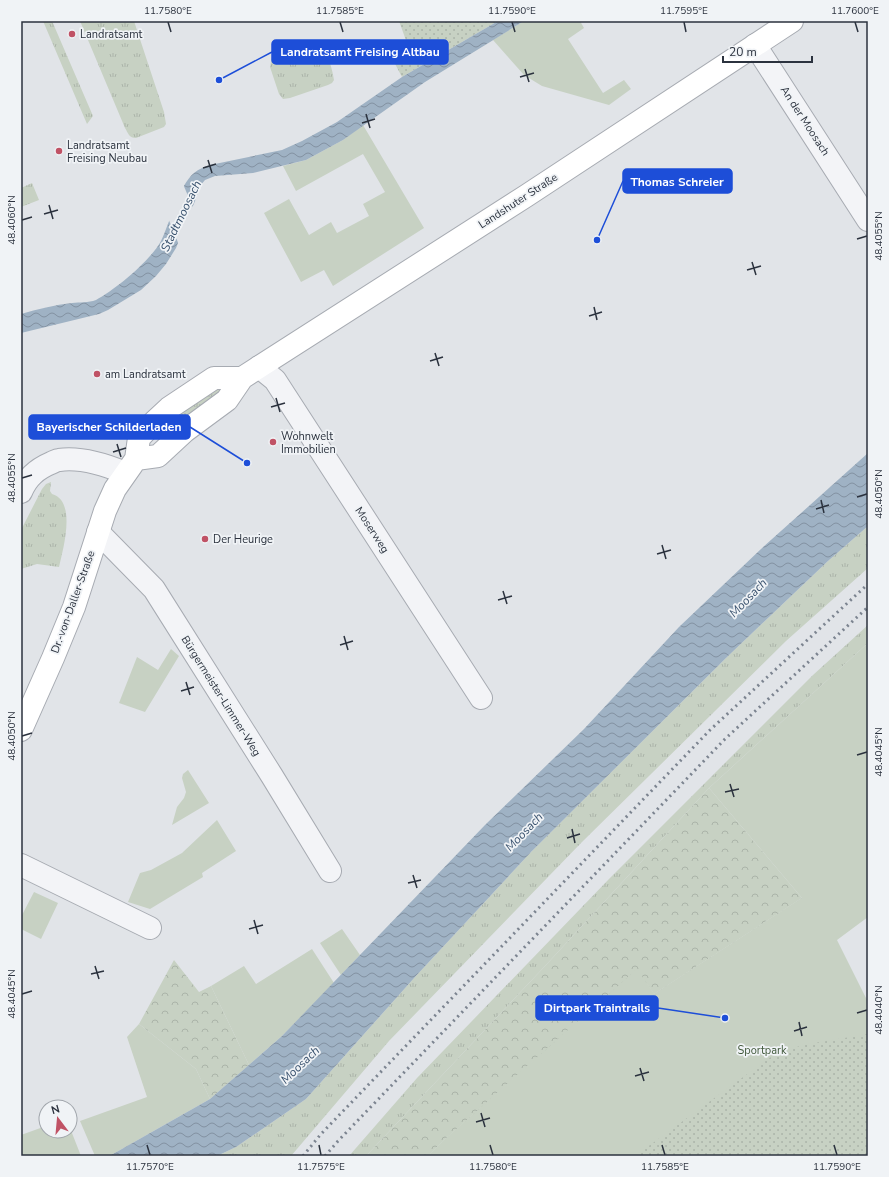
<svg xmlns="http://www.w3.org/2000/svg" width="889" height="1177" viewBox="0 0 889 1177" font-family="'Nunito Sans',sans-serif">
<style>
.grass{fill:url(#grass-tufts)}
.forest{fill:url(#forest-crowns)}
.park{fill:url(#park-dots)}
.garden{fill:#c7d1c3}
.water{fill:url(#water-waves)}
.pier{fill:#e1e4e8}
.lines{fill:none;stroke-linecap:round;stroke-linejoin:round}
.street-casing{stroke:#a7abb2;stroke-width:24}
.secondary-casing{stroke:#a7abb2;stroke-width:24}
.street{stroke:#f3f4f7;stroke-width:22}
.secondary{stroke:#fff;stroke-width:22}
.rail{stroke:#7c8490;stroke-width:3;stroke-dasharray:2 4;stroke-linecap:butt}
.ticks{fill:none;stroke:#2b323e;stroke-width:1.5}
.poi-dot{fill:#c05265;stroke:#f0f3f6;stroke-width:1.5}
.labels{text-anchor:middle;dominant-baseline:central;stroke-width:3.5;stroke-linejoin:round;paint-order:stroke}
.poi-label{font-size:11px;fill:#2b323e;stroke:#f0f3f6;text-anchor:start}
.street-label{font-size:11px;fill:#2b323e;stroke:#f0f3f6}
.park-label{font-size:11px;fill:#40583a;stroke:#f0f3f6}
.water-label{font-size:12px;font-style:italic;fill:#39526e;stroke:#f0f3f6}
.leader{fill:none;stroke:#1d4ed8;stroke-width:1.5}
.callout-dot{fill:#1d4ed8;stroke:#f0f3f6;stroke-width:1.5}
.callout{fill:#1d4ed8;stroke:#1d4ed8;stroke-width:1.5}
.callout-label{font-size:12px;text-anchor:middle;font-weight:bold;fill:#fff}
.neatline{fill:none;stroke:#2b323e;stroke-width:1.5}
.ticks-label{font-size:10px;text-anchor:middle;fill:#2b323e}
</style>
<defs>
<pattern id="grass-tufts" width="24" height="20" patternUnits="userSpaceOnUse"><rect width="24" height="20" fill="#c7d1c3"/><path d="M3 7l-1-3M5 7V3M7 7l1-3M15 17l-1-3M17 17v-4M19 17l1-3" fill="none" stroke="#abb4a9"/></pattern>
<pattern id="forest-crowns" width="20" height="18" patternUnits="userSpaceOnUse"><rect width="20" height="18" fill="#c7d1c3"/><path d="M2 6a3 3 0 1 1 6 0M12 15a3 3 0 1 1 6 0" fill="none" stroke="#abb4a9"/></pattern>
<pattern id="park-dots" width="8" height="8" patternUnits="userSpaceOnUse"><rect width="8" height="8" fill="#c7d1c3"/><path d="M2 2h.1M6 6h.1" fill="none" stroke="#abb4a9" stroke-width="1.8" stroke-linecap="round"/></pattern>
<pattern id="water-waves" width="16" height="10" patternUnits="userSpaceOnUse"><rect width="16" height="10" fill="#9fb2c4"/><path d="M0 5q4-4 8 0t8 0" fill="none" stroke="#8291a1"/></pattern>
</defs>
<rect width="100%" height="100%" fill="#e1e4e8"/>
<path class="grass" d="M43 21H52L93 116 87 124Z
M80 21H134L164 112 166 124 164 127 136 138C129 138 128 133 125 128Z
M310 44C314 44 317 43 320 45 327 48 333 72 334 80L332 83 328 85 290 98 283 99 279 94 270 67 272 57Z
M32 183 39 200 21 207V188Z
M216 389H221V392L172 431 166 425 172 419Z
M51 482 50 491 52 494C77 501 63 549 59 567L37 564 21 569V530L42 489 46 484Z
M868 526V568L786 641 581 843 389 1041 291 1156H217L236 1147 306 1099 415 977 531 852 726 658 828 561Z
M868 625V643L709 788 546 965 366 1156H349L417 1078 609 879 813 675Z"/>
<path class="forest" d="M709 788 802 898 654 994 637 970 443 1141 428 1156H366L546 965Z
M174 960 199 992 211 986 249 1065 210 1099 196 1069 139 1024Z"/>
<path class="park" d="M399 21H498L402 77 394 62 392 52 408 46Z
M802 898 868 1002V1156H428L443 1141 637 969 654 994Z"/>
<path class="garden" d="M524 21H580L584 28 568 39 603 93 624 80 631 89 609 105 542 86 524 75 493 40Z
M363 125 424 228 333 286 324 270 301 282 264 213 289 199 309 235 331 222 337 233 369 216 363 204 385 192 363 154 296 191 283 166 306 160 343 140Z
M868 643V917L837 940 868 1002V1034L802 1045 769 1058 635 1156H428L443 1141 637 969 654 994 802 898 709 788Z
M171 649 179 656 145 712 119 703 137 657 158 670Z
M188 770 209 803 172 825 177 807 184 798 186 792 182 778 183 774Z
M217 820 236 851 202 873 203 877 150 909 128 902 140 873 151 870 182 853Z
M34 892 58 903 41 939 21 929V917Z
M342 929 360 955 341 975 320 943Z
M312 949 334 983 282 1036 249 1065 211 986 244 966 256 984Z
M139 1024 196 1069 210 1099 113 1154 107 1156H95L80 1121 147 1097 127 1037Z
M46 1126V1131H70V1128L81 1156H21V1135Z"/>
<path class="water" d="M498 21H524L425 82 343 140 306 160 253 173 215 176 205 180 200 186 195 201 176 248 166 264 156 276 141 290 108 310 99 314 21 333V314C37 309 55 305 72 303 80 302 88 303 96 300 115 290 151 260 161 241 170 223 179 185 194 173 199 169 204 167 210 165L282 150 302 141 337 122 402 77Z
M868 453V526L828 561 726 658 531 852 415 977 306 1099 236 1147 217 1156H107L113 1154 210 1099 282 1036 485 825 584 729 679 627 761 549Z"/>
<path class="pier" d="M183 184 194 210 179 245 168 218Z"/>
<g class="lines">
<defs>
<path id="street" d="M755 45 868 220
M259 367 275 380 481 698
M21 492C27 477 37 469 51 463 54 462 56 460 59 460 80 457 106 465 125 473
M98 532 154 589 272 776 330 871
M21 865 150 928"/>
<path id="secondary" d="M136 459 158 456 185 431 227 400 242 378 526 196 792 21
M21 730 53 658 74 607 105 511 115 489 136 459 139 438 155 421 169 408 214 378H242"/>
</defs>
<use href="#street" class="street-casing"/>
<use href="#secondary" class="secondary-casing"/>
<use href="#street" class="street"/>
<use href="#secondary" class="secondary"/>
<path class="rail" d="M303 1156 321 1134 710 730 868 584
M325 1156 338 1141 725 739 868 607"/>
</g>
<path class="ticks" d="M168 22 171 32M340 22 343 32M512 22 515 32M684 22 686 32M855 22 858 32M525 69 529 82M520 77 534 73M366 114 370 128M362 123 375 119M208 160 212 173M203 168 216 164M49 205 53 219M44 214 58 210M22 220 32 217M857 239 867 236M752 262 756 275M747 270 761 266M594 307 597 320M589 316 602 312M435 353 439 366M430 361 443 357M276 398 280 412M271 407 285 403M117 444 121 457M113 452 126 448M22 478 32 475M857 497 867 494M821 500 824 513M816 509 829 505M662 545 666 559M657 554 671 550M503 591 507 604M498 600 512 596M344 636 348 650M340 645 353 641M186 682 190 695M181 691 194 687M22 736 32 733M857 755 867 752M730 784 734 797M725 792 739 789M572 829 575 843M567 838 580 834M413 875 417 888M408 883 421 880M254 920 258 934M249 929 263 925M95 966 99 979M91 974 104 971M22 994 32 991M857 1013 867 1010M799 1022 802 1036M794 1031 807 1027M640 1068 644 1081M635 1076 649 1072M481 1113 485 1127M476 1122 490 1118M147 1145 150 1155M319 1145 321 1155M490 1145 493 1155M662 1145 665 1155M834 1145 837 1155"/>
<g class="poi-dot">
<circle cx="72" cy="34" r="4"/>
<circle cx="59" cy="151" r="4"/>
<circle cx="97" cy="374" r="4"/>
<circle cx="273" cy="442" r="4"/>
<circle cx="205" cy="539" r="4"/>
</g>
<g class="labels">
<g class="poi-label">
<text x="80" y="34">Landratsamt</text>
<text x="67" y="145">Landratsamt<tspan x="67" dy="13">Freising Neubau</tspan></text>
<text x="105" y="374">am Landratsamt</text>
<text x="281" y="436">Wohnwelt<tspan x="281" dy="13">Immobilien</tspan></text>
<text x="213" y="539">Der Heurige</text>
</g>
<g class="street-label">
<text transform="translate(805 121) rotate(57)">An der Moosach</text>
<text transform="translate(518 201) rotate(-33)">Landshuter Straße</text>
<text transform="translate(372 530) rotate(57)">Moserweg</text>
<text transform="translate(73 602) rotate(-70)">Dr.-von-Daller-Straße</text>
<text transform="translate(221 696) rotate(58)">Bürgermeister-Limmer-Weg</text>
</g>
<g class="park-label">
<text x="762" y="1050">Sportpark</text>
</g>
<g class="water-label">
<text transform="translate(181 216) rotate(-64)">Stadtmoosach</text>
<text transform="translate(748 598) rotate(-46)">Moosach</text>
<text transform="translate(524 832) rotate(-46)">Moosach</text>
<text transform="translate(300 1065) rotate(-44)">Moosach</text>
</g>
</g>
<path class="leader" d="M219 80L272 52M597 240L623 181M247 463L190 427M725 1018L658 1008"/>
<g class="callout-dot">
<circle cx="219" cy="80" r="4"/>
<circle cx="597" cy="240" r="4"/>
<circle cx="247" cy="463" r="4"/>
<circle cx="725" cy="1018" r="4"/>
</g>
<g class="callout">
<rect x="272" y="40" width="176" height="24" rx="4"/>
<rect x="623" y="169" width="109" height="24" rx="4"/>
<rect x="29" y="415" width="161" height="24" rx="4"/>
<rect x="536" y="996" width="122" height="24" rx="4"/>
</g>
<g class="callout-label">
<text x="360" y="56">Landratsamt Freising Altbau</text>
<text x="677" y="186">Thomas Schreier</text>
<text x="109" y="431">Bayerischer Schilderladen</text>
<text x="597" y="1012">Dirtpark Traintrails</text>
</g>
<rect width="889" height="1177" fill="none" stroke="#f0f3f6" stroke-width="44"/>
<g transform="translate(58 1119) rotate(344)"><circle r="19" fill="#f0f3f6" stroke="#a1a6ac"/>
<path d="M0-3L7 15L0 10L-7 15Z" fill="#c05265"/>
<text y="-6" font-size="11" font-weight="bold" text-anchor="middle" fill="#2b323e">N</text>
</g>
<path d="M723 56v6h89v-6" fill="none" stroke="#2b323e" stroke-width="2"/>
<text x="729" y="56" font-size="12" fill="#2b323e" stroke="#f0f3f6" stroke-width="3" paint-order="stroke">20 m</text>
<rect x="22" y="22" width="845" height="1133" class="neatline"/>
<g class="ticks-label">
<text x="168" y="14">11.7580°E</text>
<text x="340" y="14">11.7585°E</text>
<text x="512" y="14">11.7590°E</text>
<text x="684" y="14">11.7595°E</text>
<text x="855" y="14">11.7600°E</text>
<text transform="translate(11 220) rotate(-90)" y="4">48.4060°N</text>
<text transform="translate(878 236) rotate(-90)" y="4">48.4055°N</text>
<text transform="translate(11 478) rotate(-90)" y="4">48.4055°N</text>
<text transform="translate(878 494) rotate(-90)" y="4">48.4050°N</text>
<text transform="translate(11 736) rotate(-90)" y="4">48.4050°N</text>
<text transform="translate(878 752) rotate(-90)" y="4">48.4045°N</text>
<text transform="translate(11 994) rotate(-90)" y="4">48.4045°N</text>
<text transform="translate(878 1010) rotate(-90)" y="4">48.4040°N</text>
<text x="150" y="1170">11.7570°E</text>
<text x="321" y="1170">11.7575°E</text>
<text x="493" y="1170">11.7580°E</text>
<text x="665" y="1170">11.7585°E</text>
<text x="837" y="1170">11.7590°E</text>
</g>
</svg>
